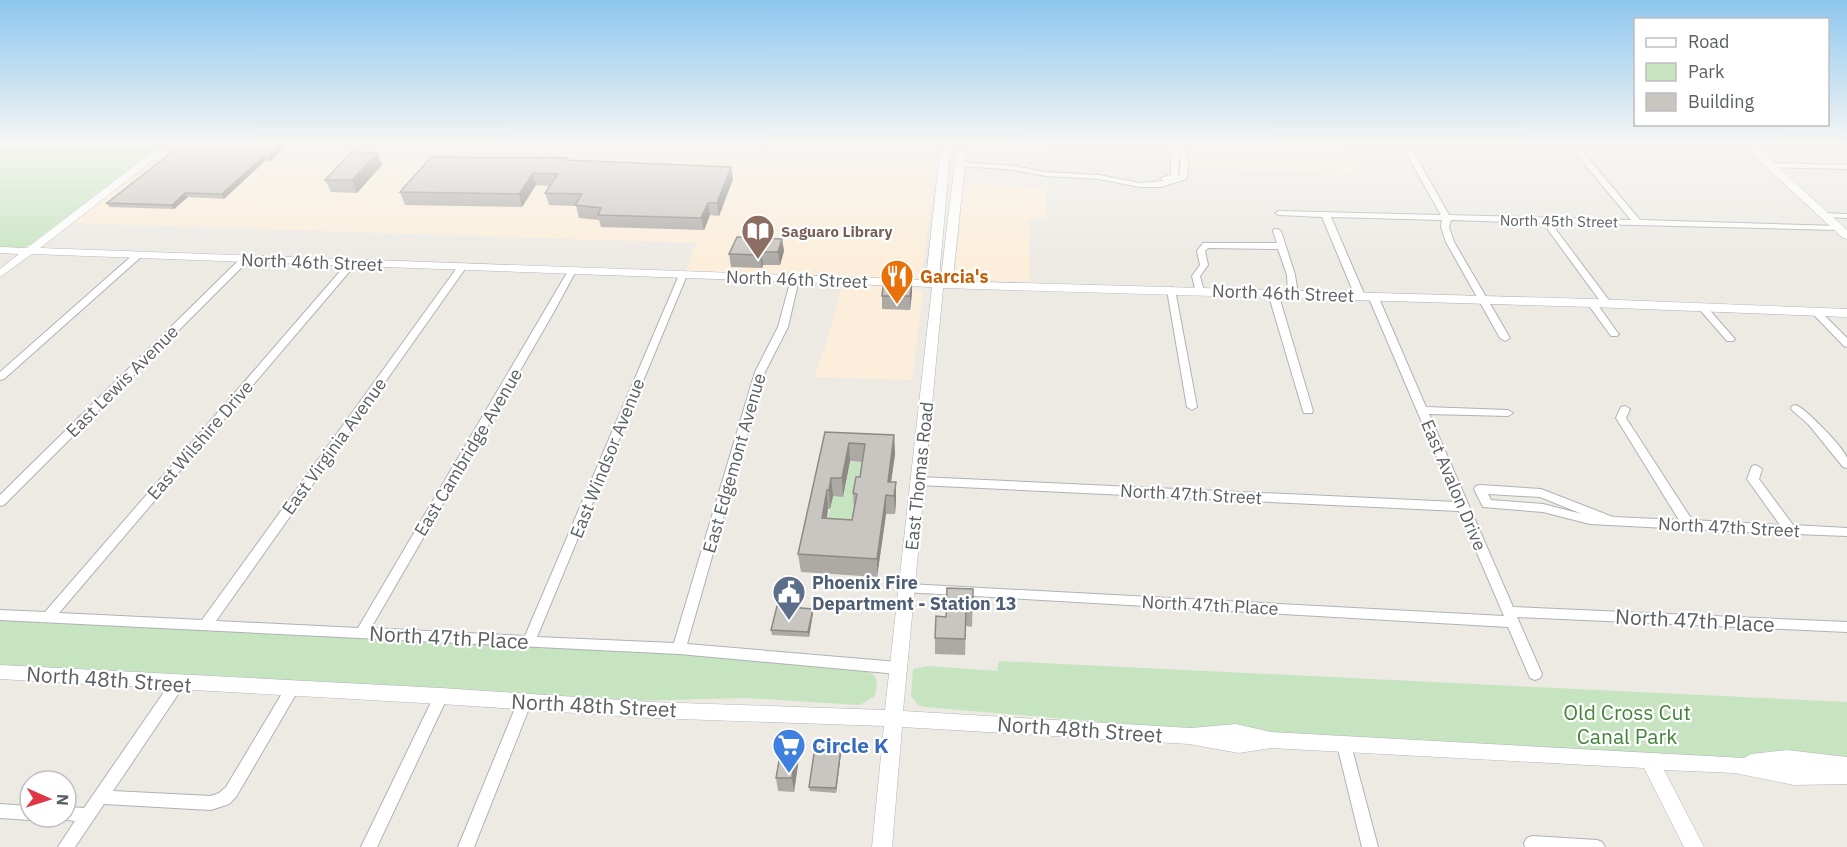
<svg xmlns="http://www.w3.org/2000/svg" width="1847" height="847" viewBox="0 0 1847 847" font-family="'IBM Plex Sans',sans-serif">
<style>
.commercial{fill:#fceeda}
.green{fill:#c7e4c1}
.lines{fill:none;stroke-linecap:round;stroke-linejoin:round}
.street-casing{stroke:#afb2b5;stroke-width:2}
.secondary-casing{stroke:#b0b4b8;stroke-width:1}
.street{fill:#fff;fill-rule:evenodd}
.secondary{fill:#fff;fill-rule:evenodd}
.wall{fill:#ada9a5;fill-rule:evenodd}
.shaded-wall{fill:#8d8a86}
.building{fill:#c9c5c0;stroke:#8d8a86;stroke-width:1.5;fill-rule:evenodd}
.labels{text-anchor:middle;dominant-baseline:central;stroke-width:4.5;stroke-linejoin:round;paint-order:stroke}
.far-street-label{font-size:15px;fill:#5c6063;stroke:#fff}
.far-education-label{font-size:15px;font-weight:bold;fill:#785e54;stroke:#fff;text-anchor:start}
.street-label{font-size:18px;fill:#5c6063;stroke:#fff}
.food-label{font-size:18px;font-weight:bold;fill:#c56008;stroke:#fff;text-anchor:start}
.service-label{font-size:18px;font-weight:bold;fill:#4e5e75;stroke:#fff;text-anchor:start}
.near-street-label{font-size:21px;fill:#5c6063;stroke:#fff}
.near-park-label{font-size:21px;fill:#43843a;stroke:#fff}
.near-shop-label{font-size:21px;font-weight:bold;fill:#366cbe;stroke:#fff;text-anchor:start}
</style>
<rect width="100%" height="100%" fill="#edeae4"/>
<path class="commercial" d="M176 144H940L921 279 686 271 696 243 73 223Z
M966 144H1046L1047 161 965 160Z
M1177 144H1344L1360 175 1188 168 1184 151Z
M963 184 1046 187 1047 219H1029L1030 282 954 279 961 217Z
M842 285 915 288 923 291 912 380 814 377 827 341Z"/>
<path class="green" d="M0 144H162L30 245 21 248 0 247Z
M840 461 877 463 851 556 825 527 832 502 831 496H844L849 467Z
M0 619 678 653 864 670 874 675 877 681 875 696 860 705 746 698 628 701 0 666Z
M999 661 1847 702V762L1767 760 1195 730 924 707 918 705 911 696 913 669 928 666 997 671Z"/>
<g class="lines">
<defs>
<path id="street" d="M1161 144H1169L1177 151 1170 144H1179C1189 154 1190 165 1186 179L1161 187H1140L1099 179 1045 176 1015 170 960 166 956 164 960 162 1015 166 1045 172 1099 175 1140 183 1164 181 1160 179 1171 174V154ZM1179 154 1181 163 1179 176H1178Z
M1401 144H1409L1449 215 1631 220 1568 144H1576L1640 220 1838 226 1842 228 1838 230 1551 223 1611 303 1606 306 1603 305 1543 223 1451 220 1449 227 1454 242 1510 338 1505 341 1500 338 1446 242 1441 227 1442 220 1331 217 1365 296 1360 299 1355 296 1322 217 1279 215 1275 213 1279 211 1441 215Z
M1766 163 1847 165V169L1769 167H1766Z
M1821 213 1847 214V218L1824 217H1821Z
M1274 229H1277L1281 231 1295 275 1298 294 1296 296 1293 297 1288 294 1287 275 1278 249 1208 248 1205 251 1208 265 1200 276 1204 291 1199 294 1196 293 1192 276 1200 265 1197 251 1203 243H1277L1273 231Z
M138 252 142 255 141 257 4 379 0 380V372L135 253Z
M245 256 248 257V261L4 505 0 506V495L242 257Z
M352 260 355 261V265L59 613 202 620 459 265H465V269L216 621 358 628 568 271 572 268 576 271 551 317 371 628 525 636 679 275 683 272 687 275 537 637 674 643 755 372 778 327 791 279 795 276 799 279 788 327 765 372 687 644 898 662 903 664 905 668 903 672 898 674 679 654 0 620V610L45 612 349 261Z
M1171 287 1175 290 1197 407 1192 410 1187 407 1167 290Z
M1273 290 1278 293 1313 411 1312 413H1304L1303 411 1268 293Z
M1373 293 1378 296 1426 407 1508 410 1513 413 1508 416 1429 414 1513 607 1847 622V632L1517 617 1542 674 1540 678 1535 680 1530 678 1508 627 904 592 902 589 904 586 908 584 1504 616 1459 511 919 485 915 484 913 481 915 478 919 477 1456 502 1368 296Z
M1592 300 1595 301 1617 332 1619 334 1617 336H1611L1587 303Z
M1703 305 1706 306 1733 337 1735 339 1733 341H1727L1700 310 1698 308 1700 306Z
M1816 309 1819 310 1847 338V347L1844 346 1813 314 1811 312 1813 310Z
M1796 405C1806 409 1844 448 1847 458 1847 461 1847 465 1847 468L1843 467 1809 425 1792 410 1791 408 1792 406Z
M1625 406 1630 409 1626 418 1692 520 1780 525 1747 479 1752 466 1756 465 1762 469 1759 479 1793 525 1847 528V536L1795 534 1791 535 1786 534 1693 529 1689 530 1685 529 1590 524 1543 512 1483 507 1474 489 1476 486 1480 485 1541 489 1613 517 1679 520 1616 418 1621 407ZM1488 494 1540 497 1582 514 1543 504 1491 500Z
M178 677 183 679 185 683 183 687 113 791 211 796 219 793 226 787 287 685 292 683 297 685 299 689 236 797 229 804 211 810 104 804 75 847H58L75 821 61 819 60 817H66V807L84 808 173 679Z
M441 690 446 692 448 696 377 847H361L436 692Z
M525 695 530 697 532 701 474 847H458L518 701 520 697Z
M1344 739 1349 740 1351 745 1378 847H1362L1337 745 1339 740Z
M0 804 30 806V817H36L30 820 0 818Z
M1532 836 1597 840 1602 842 1605 847H1525L1524 843 1527 838Z"/>
<path id="secondary" d="M163 144H174L40 248 928 280 926 278 941 144H951L939 278 941 277 957 144H967L953 278 950 281 1592 299 1847 309V317L1592 307 943 288 903 711 1191 728 1236 724 1271 732 1744 758 1751 754 1787 750 1847 757V784L1794 785 1735 773 1664 770 1704 847H1684L1644 768 1271 748 1239 753 1189 744 902 727 892 847H872L884 726 651 718 441 704 0 679V665L441 688 651 702 885 710 932 287 32 254 0 277V269L19 254 0 253V247L27 248Z
M1741 144H1752L1847 230V239L1843 238Z"/>
</defs>
<use href="#street" class="street-casing"/>
<use href="#secondary" class="secondary-casing"/>
<use href="#street" class="street"/>
<use href="#secondary" class="secondary"/>
</g>
<path class="wall" d="M182 144H287V146L270 161H265L224 199 188 197 174 209 109 207 107 203Z
M378 153 382 165 357 193 331 192 325 180Z
M569 160 733 179 719 216 710 215 704 230 601 227 599 220 579 218 576 206 549 205 545 193 550 186 536 185 522 207 405 205 400 192Z
M782 239 784 251 780 265H763L762 268 731 267 729 254Z
M912 280V293L910 310 882 309V296Z
M825 432 894 435 895 454 891 482H896V501L895 514H886L877 577 801 572 798 554ZM850 461 862 462 860 477 853 493 854 511 852 520 827 518 828 509H830L833 496 843 497Z
M973 589 972 627 966 626 965 655 935 654V638L946 617Z
M813 613 809 637 772 635 771 630Z
M841 748V752L836 793 810 791 809 787Z
M799 758 794 792 778 791 776 778Z"/>
<path class="shaded-wall" d="M283 144H287V146L270 161 269 157Z
M378 153 382 165 357 193 352 180Z
M263 157 265 161 224 199 222 194Z
M731 167 733 179 719 216 717 203Z
M533 173 536 185 522 207 519 194Z
M185 193 188 197 174 209 172 205Z
M708 203 710 215 704 230 701 218Z
M782 239 784 251 780 265 778 252Z
M761 252 763 265 762 268 760 255Z
M912 280V293L910 310V296Z
M894 435 895 454 889 496 888 482Z
M849 443 850 461 843 497 842 478Z
M831 478 833 496 830 509 829 490Z
M896 482V501L895 514 894 496Z
M827 490 828 509 824 537 822 518Z
M886 495V514L877 577V559Z
M813 609V613L809 637 808 632Z
M797 745 799 758 794 792 792 778Z
M841 748V752L836 793V788Z"/>
<path class="building" d="M182 144H283L269 157H263L222 194 185 193 172 205 107 203Z
M352 152 378 153 352 180H325Z
M431 157 568 158 567 160 731 167 717 203H708L701 218 598 215 601 208 575 205 582 194 545 193 558 174 533 173 519 194 400 192Z
M737 237 782 239 778 252H761L760 255 729 254Z
M884 279 912 280 910 296H882Z
M825 432 894 435 888 482H896L894 496 886 495 877 559 798 554ZM849 443 865 444 860 477H856L853 493 857 494 852 520 822 518 827 490H829L831 478H842Z
M947 588 973 589V611L966 610 965 639 935 638 936 616 946 617Z
M777 606 813 609 808 632 771 630Z
M782 744 797 745 792 778H776Z
M815 747 841 748 836 788 809 787Z"/>
<linearGradient id="sky" x2="0" y2="1"><stop stop-color="#8ec7ef"/><stop offset="0.55" stop-color="#f7f6f3"/><stop offset="1" stop-color="#f7f6f3" stop-opacity="0"/></linearGradient>
<rect width="1847" height="263" fill="url(#sky)"/>
<defs>
<symbol id="library-pin" viewBox="-11 -11 22 30"><path d="M0 17L-7.5 6A9.5 9.5 0 1 1 7.5 6Z" fill="#8d6e63" stroke="#fff"/><path d="M-6-4Q-3-5.5-.7-3.5V5Q-3 3-6 4ZM6-4Q3-5.5 .7-3.5V5Q3 3 6 4Z" fill="#fff"/></symbol>
<symbol id="restaurant-pin" viewBox="-11 -11 22 30"><path d="M0 17L-7.5 6A9.5 9.5 0 1 1 7.5 6Z" fill="#e8710a" stroke="#fff"/><path d="M-5-6h1v4h1v-4h1v4h1v-4h1v5L-1.5 .5V6h-2V.5L-5-1ZM5-6V6H3V1.5H1.5Q1.5-4 5-6Z" fill="#fff"/></symbol>
<symbol id="civic-pin" viewBox="-11 -11 22 30"><path d="M0 17L-7.5 6A9.5 9.5 0 1 1 7.5 6Z" fill="#5c6f8a" stroke="#fff"/><path d="M-.6-6.5H3V-4.5H.6V-3L4-1V1h2V6H-6V1h2V-1L-.6-3ZM-1.2 2.5V6h2.4V2.5Z" fill="#fff"/></symbol>
<symbol id="supermarket-pin" viewBox="-11 -11 22 30"><path d="M0 17L-7.5 6A9.5 9.5 0 1 1 7.5 6Z" fill="#3f7fe0" stroke="#fff"/><path d="M-6-5.5h2.5l.6 2H6L4.5 2H-2.5L-4.4-4H-6ZM-1.5 3.2a1.3 1.3 0 1 0 .1 0ZM3 3.2a1.3 1.3 0 1 0 .1 0Z" fill="#fff"/></symbol>
</defs>
<g fill-rule="evenodd">
<use href="#library-pin" x="739" y="212" width="38" height="52"/>
<use href="#restaurant-pin" x="878" y="257" width="38" height="52"/>
<use href="#civic-pin" x="770" y="573" width="38" height="52"/>
<use href="#supermarket-pin" x="770" y="726" width="38" height="52"/>
</g>
<g class="labels">
<g class="far-street-label">
<text transform="translate(1559 221) rotate(1)">North 45th Street</text>
</g>
<g class="far-education-label">
<text x="781" y="231">Saguaro Library</text>
</g>
<g class="street-label">
<text transform="translate(312 262) rotate(2)">North 46th Street</text>
<text transform="translate(797 279) rotate(2)">North 46th Street</text>
<text transform="translate(1283 293) rotate(2)">North 46th Street</text>
<text transform="translate(122 381) rotate(-45)">East Lewis Avenue</text>
<text transform="translate(200 440) rotate(-49)">East Wilshire Drive</text>
<text transform="translate(334 446) rotate(-54)">East Virginia Avenue</text>
<text transform="translate(468 452) rotate(-59)">East Cambridge Avenue</text>
<text transform="translate(607 458) rotate(-68)">East Windsor Avenue</text>
<text transform="translate(734 463) rotate(-74)">East Edgemont Avenue</text>
<text transform="translate(919 476) rotate(-84)">East Thomas Road</text>
<text transform="translate(1454 485) rotate(67)">East Avalon Drive</text>
<text transform="translate(1191 494) rotate(3)">North 47th Street</text>
<text transform="translate(1729 527) rotate(3)">North 47th Street</text>
<text transform="translate(1210 605) rotate(3)">North 47th Place</text>
</g>
<g class="food-label">
<text x="920" y="276">Garcia's</text>
</g>
<g class="service-label">
<text x="812" y="582">Phoenix Fire<tspan x="812" dy="21">Department - Station 13</tspan></text>
</g>
<g class="near-street-label">
<text transform="translate(1695 620) rotate(3)">North 47th Place</text>
<text transform="translate(449 637) rotate(3)">North 47th Place</text>
<text transform="translate(109 679) rotate(4)">North 48th Street</text>
<text transform="translate(594 705) rotate(3)">North 48th Street</text>
<text transform="translate(1080 729) rotate(4)">North 48th Street</text>
</g>
<g class="near-park-label">
<text x="1627" y="712">Old Cross Cut<tspan x="1627" dy="24">Canal Park</tspan></text>
</g>
<g class="near-shop-label">
<text x="812" y="745">Circle K</text>
</g>
</g>
<rect x="1634" y="18" width="195" height="108" fill="#ffffff" stroke="#bebfc1" stroke-width="1.5"/>
<rect x="1646" y="38" width="30" height="9" fill="#ffffff" stroke="#bebfc1" stroke-width="1.5"/>
<text x="1688" y="48" font-size="18" fill="#5c6063">Road</text>
<rect x="1646" y="63" width="30" height="18" fill="#c7e4c1" stroke="#bebfc1" stroke-width="1.5"/>
<text x="1688" y="78" font-size="18" fill="#5c6063">Park</text>
<rect x="1646" y="93" width="30" height="18" fill="#c9c5c0" stroke="#bebfc1" stroke-width="1.5"/>
<text x="1688" y="108" font-size="18" fill="#5c6063">Building</text>
<g transform="translate(48 799) rotate(93)"><circle r="28" fill="#ffffff" stroke="#bebfc1" stroke-width="1.5"/>
<path d="M0-4.5L10 22L0 15L-10 22Z" fill="#e03747"/>
<text y="-9" font-size="16" font-weight="bold" text-anchor="middle" fill="#5c6063">N</text>
</g>
</svg>
